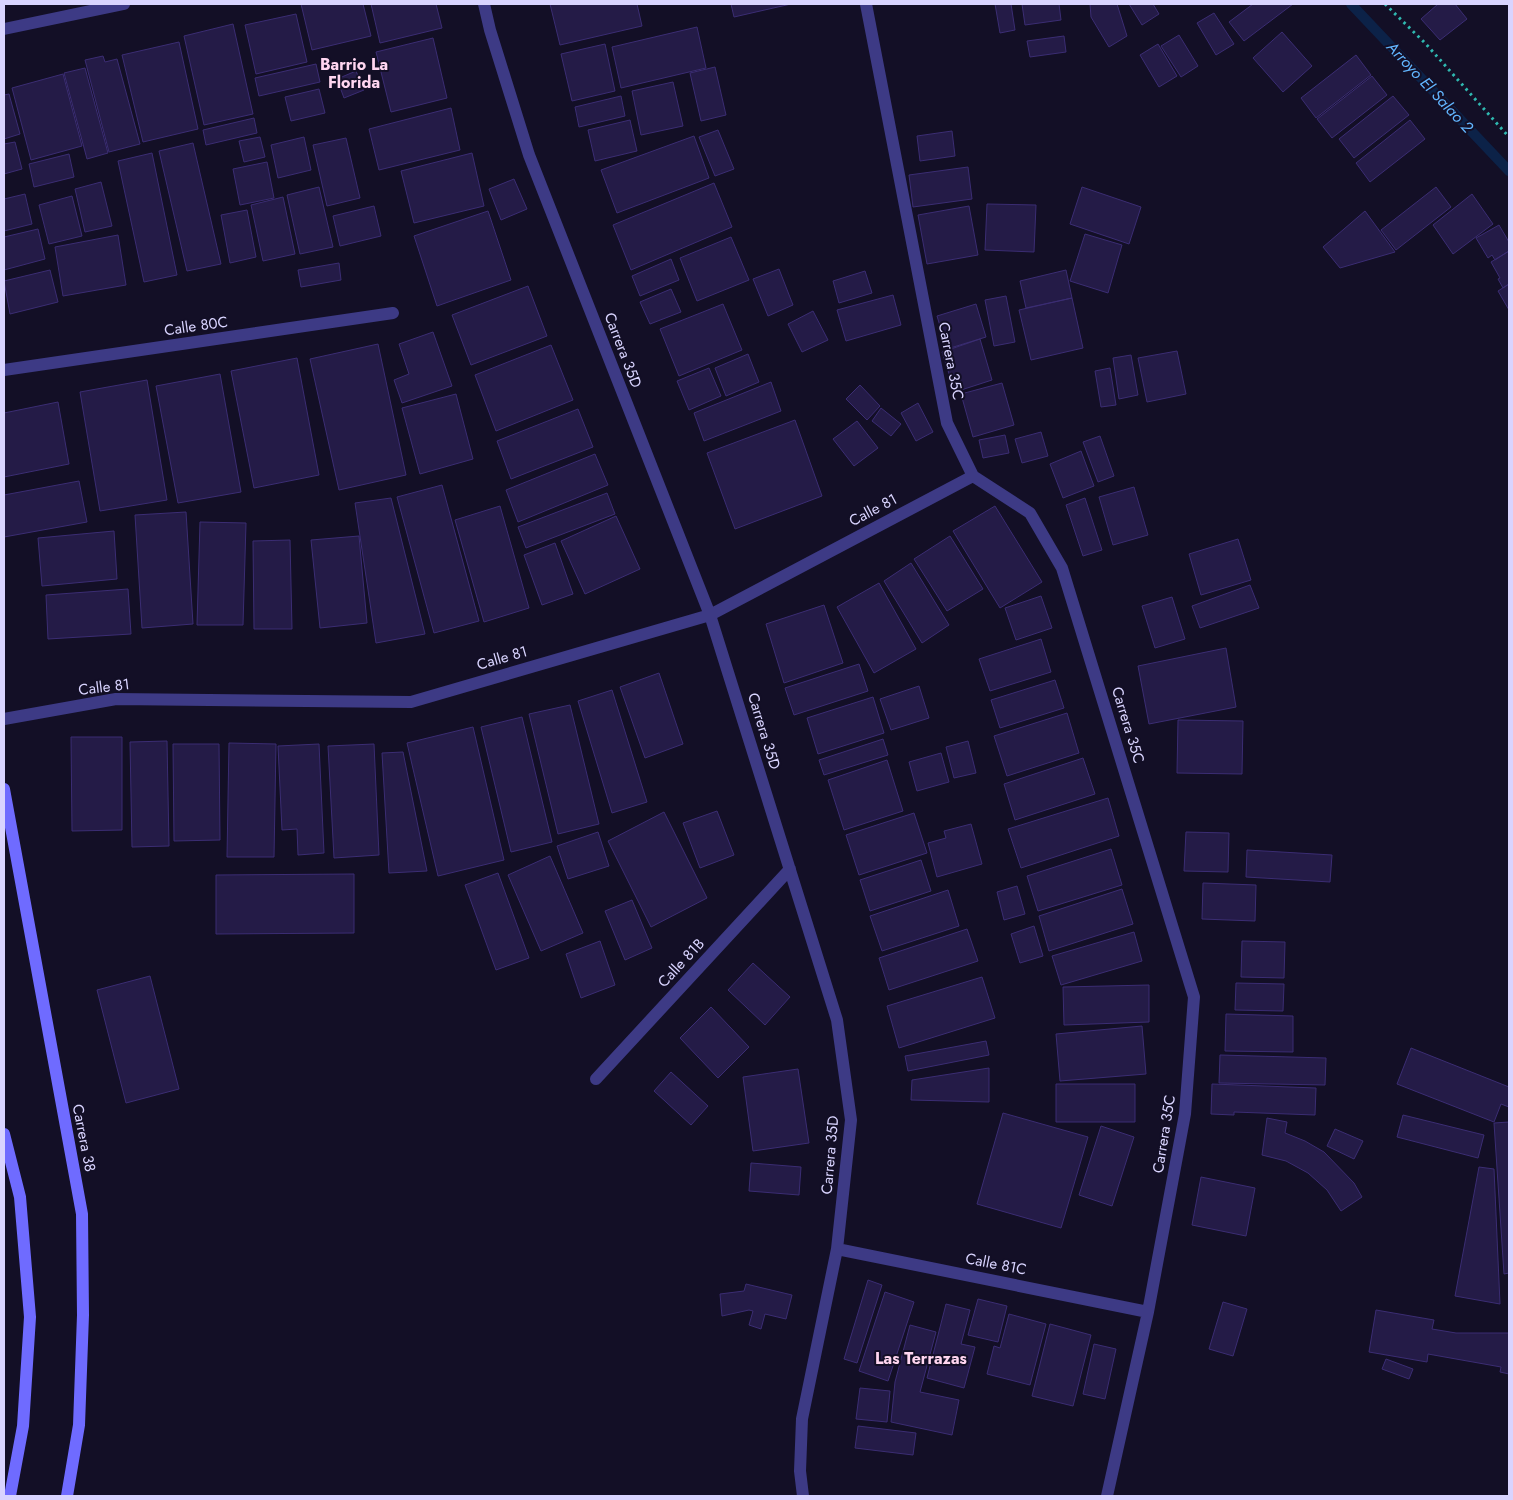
<svg xmlns="http://www.w3.org/2000/svg" width="1513" height="1500" viewBox="0 0 1513 1500" font-family="Jost,sans-serif">
<style>
.lines{fill:none;stroke-linecap:round;stroke-linejoin:round}
.stream{stroke:#0c2248;stroke-width:10}
.building{fill:#241b47;stroke:#3b2d73}
.path{stroke:#2fb8b0;stroke-width:3;stroke-dasharray:2.5 4;stroke-linecap:butt}
.minor{stroke:#3d3a85;stroke-width:12}
.secondary{stroke:#6f6bff;stroke-width:12}
.labels{text-anchor:middle;dominant-baseline:central;stroke-width:4;stroke-linejoin:round;paint-order:stroke}
.street-label{font-size:15px;fill:#d9d4ff;stroke:#130f26}
.neighbourhood-label{font-size:16px;font-weight:bold;fill:#ffd6f0;stroke:#130f26}
.water-label{font-size:16px;font-style:italic;fill:#62b6ff;stroke:#130f26}
</style>
<rect width="100%" height="100%" fill="#130f26"/>
<g class="lines">
<path class="stream" d="M1351 4 1509 171"/>
</g>
<path class="building" d="M301 4H363L371 36 312 50Z
M371 4H436L442 28 380 43Z
M550 4H637L642 26 560 45Z
M731 4H791L734 17Z
M995 4H1011L1015 30 1000 33Z
M1022 4H1059L1061 20 1025 25Z
M1090 4H1117L1127 36 1109 47 1091 17Z
M1129 4H1153L1159 14 1142 25Z
M1253 4H1293L1244 41 1229 22Z
M1438 4H1455L1467 19 1440 40 1421 19Z
M1214 13 1234 44 1216 55 1197 23Z
M296 14 307 62 256 74 245 25Z
M233 24 253 114 204 125 184 36Z
M697 27 706 68 621 88 612 47Z
M1282 32 1312 66 1283 92 1253 58Z
M1179 35 1198 66 1181 77 1161 46Z
M1064 36 1066 52 1030 57 1027 41Z
M433 38 447 98 391 112 376 52Z
M179 42 198 129 143 142 122 55Z
M605 44 615 91 572 101 561 54Z
M1158 44 1177 76 1159 87 1140 55Z
M1356 55 1371 75 1316 118 1301 98Z
M103 56 105 62 117 59 140 144 109 152 85 60Z
M316 64 320 82 259 96 255 78Z
M715 67 726 115 701 121 690 73Z
M85 68 108 153 87 159 64 73Z
M356 71 364 90 344 98 337 79Z
M63 74 82 146 31 160 12 88Z
M1372 76 1387 95 1332 138 1317 119Z
M673 82 683 126 641 135 632 91Z
M319 89 325 113 291 121 285 97Z
M9 94 20 134 4 139V95Z
M621 96 625 116 579 127 575 107Z
M1393 96 1409 115 1354 158 1339 139Z
M451 108 460 150 379 170 369 129Z
M254 118 257 133 206 145 203 130Z
M630 120 637 151 595 161 588 130Z
M1410 120 1425 139 1370 182 1356 163Z
M718 130 734 169 715 176 699 137Z
M952 131 955 156 920 161 917 136Z
M694 136 709 178 617 213 601 170Z
M260 137 265 157 244 162 239 141Z
M304 137 311 170 278 178 271 145Z
M346 138 360 198 327 206 313 145Z
M15 142 22 169 4 174V144Z
M193 143 221 264 187 271 159 151Z
M152 153 177 275 144 282 118 161Z
M472 153 484 206 414 223 401 171Z
M69 154 74 177 34 187 29 164Z
M267 162 274 198 240 205 233 169Z
M968 167 972 199 913 207 909 175Z
M514 179 527 209 501 220 489 189Z
M101 182 112 226 85 232 75 189Z
M714 183 732 227 631 270 613 225Z
M319 187 333 247 300 254 287 195Z
M1082 187 1141 207 1129 244 1070 224Z
M1436 187 1451 207 1396 250 1381 230Z
M25 194 32 224 4 231V199Z
M1472 194 1493 224 1453 254 1433 225Z
M72 196 82 236 49 244 39 205Z
M283 197 295 254 263 261 251 205Z
M987 204 1036 205 1034 252 985 250Z
M374 206 381 236 340 246 333 216Z
M969 206 978 255 927 264 918 215Z
M247 210 256 257 230 263 221 215Z
M488 211 511 280 437 306 414 236Z
M1365 211 1395 252 1340 268 1323 247Z
M1499 225 1509 242V251L1495 260 1492 255 1488 258 1476 238Z
M38 229 45 259 4 270V237Z
M1085 234 1122 245 1108 293 1070 281Z
M118 235 126 285 63 296 55 247Z
M731 237 749 280 697 301 680 258Z
M1509 251V284L1503 288 1498 279 1500 278 1491 262Z
M671 259 679 280 640 296 632 276Z
M339 263 341 280 301 287 298 270Z
M779 269 793 305 768 316 753 279Z
M50 270 58 302 10 314 4 281Z
M1066 270 1072 298 1026 308 1020 281Z
M865 271 872 293 839 303 833 281Z
M1509 284V310L1498 291Z
M528 286 547 336 471 365 452 315Z
M671 289 681 312 650 324 640 302Z
M893 295 901 325 846 341 837 310Z
M1006 296 1015 342 994 346 985 300Z
M1072 298 1083 348 1031 360 1019 310Z
M723 304 742 350 679 376 660 329Z
M976 304 986 337 947 349 937 316Z
M813 311 828 340 802 352 788 324Z
M433 332 452 386 402 403 394 380 409 374 399 344Z
M980 339 992 380 955 392 942 352Z
M378 344 406 475 339 490 310 359Z
M551 345 573 400 496 431 475 375Z
M1177 351 1186 394 1147 402 1138 358Z
M748 354 759 382 726 396 715 368Z
M1131 355 1138 395 1119 399 1113 358Z
M297 358 319 475 254 488 231 371Z
M709 368 721 396 689 410 677 381Z
M1110 368 1116 405 1101 407 1095 371Z
M220 374 241 492 178 503 156 386Z
M147 380 167 500 100 511 80 392Z
M771 382 781 411 704 441 694 413Z
M1002 383 1014 425 973 437 961 394Z
M860 385 880 406 867 420 846 399Z
M456 394 473 459 420 474 402 408Z
M58 402 69 464 4 477V413Z
M918 403 933 432 916 441 901 413Z
M881 408 901 424 891 436 872 421Z
M578 409 593 447 511 479 497 441Z
M795 420 822 496 735 529 707 453Z
M857 421 878 448 854 466 833 439Z
M1041 432 1048 456 1022 463 1015 439Z
M1005 435 1009 453 983 458 979 440Z
M1100 436 1114 476 1098 482 1083 442Z
M1081 451 1094 486 1063 498 1050 464Z
M595 454 608 485 518 522 506 490Z
M79 481 87 522 4 537V495Z
M442 485 479 621 434 633 397 497Z
M1134 487 1148 535 1113 545 1099 497Z
M607 493 615 514 526 548 518 527Z
M391 498 425 634 376 643 355 503Z
M1085 498 1102 550 1083 556 1066 505Z
M500 506 529 608 484 622 455 520Z
M995 506 1042 582 1000 608 953 531Z
M186 512 193 624 142 628 135 515Z
M616 516 640 569 585 594 561 541Z
M200 522 246 523 243 625H197Z
M114 531 117 579 42 586 38 538Z
M359 536 367 623 320 628 311 540Z
M950 536 983 589 947 611 914 559Z
M1238 539 1251 580 1201 595 1189 554Z
M290 540 292 629H254L253 541Z
M555 543 573 594 542 605 524 555Z
M911 563 949 625 922 643 884 581Z
M879 583 916 649 874 673 837 607Z
M1250 585 1259 608 1200 628 1192 606Z
M128 589 131 634 48 639 46 595Z
M1041 596 1052 628 1016 640 1005 608Z
M1172 597 1185 639 1155 648 1142 606Z
M824 605 843 663 784 683 766 624Z
M1041 639 1051 672 990 691 979 659Z
M1226 648 1236 707 1149 724 1138 666Z
M859 664 868 691 794 715 785 688Z
M659 673 683 744 645 758 620 687Z
M1055 680 1064 708 1000 728 991 700Z
M919 686 929 718 891 730 880 699Z
M612 690 647 802 612 813 578 701Z
M873 697 884 733 818 754 807 718Z
M570 705 599 824 558 834 529 714Z
M1067 713 1079 753 1007 776 994 736Z
M522 717 552 842 511 852 481 727Z
M1178 720 1243 721 1242 774 1177 773Z
M473 727 504 860 438 876 407 743Z
M71 737H122V830L72 831Z
M883 739 888 755 824 775 819 760Z
M167 741 169 846 132 847 130 742Z
M968 741 976 773 954 778 946 747Z
M229 743 276 744 274 857H227Z
M173 744H219L220 840 174 841Z
M319 744 324 853 298 855 297 829 282 830 278 746Z
M374 744 379 855 334 858 328 746Z
M403 752 427 871 389 873 382 753Z
M941 753 949 782 917 791 909 762Z
M1083 758 1095 794 1015 820 1004 784Z
M887 760 903 811 844 830 828 780Z
M1108 798 1119 836 1021 868 1008 829Z
M717 811 734 855 700 868 683 823Z
M664 812 707 898 651 927 608 841Z
M914 813 927 853 859 875 846 835Z
M971 824 982 864 937 877 928 843 946 838 944 831Z
M598 832 609 866 568 879 557 846Z
M1186 832 1229 833 1228 872 1184 871Z
M1111 849 1122 885 1038 911 1027 876Z
M1247 850 1332 855 1330 882 1246 877Z
M550 856 583 933 541 951 508 875Z
M921 860 931 891 870 911 860 880Z
M498 873 529 958 496 970 465 885Z
M354 874V933L216 934V875Z
M1203 883 1256 885 1255 921 1202 919Z
M1017 886 1025 914 1004 920 997 892Z
M1122 889 1133 924 1049 951 1039 916Z
M948 890 959 926 882 951 870 916Z
M632 900 652 948 625 960 605 911Z
M1034 926 1043 956 1020 963 1011 934Z
M967 929 978 961 889 990 879 958Z
M1134 932 1142 961 1061 985 1052 956Z
M600 941 615 985 581 998 566 954Z
M1242 941 1285 942 1284 978 1241 977Z
M753 963 790 997 765 1025 728 990Z
M150 976 179 1089 126 1103 97 990Z
M982 977 995 1018 899 1048 887 1006Z
M1236 983 1284 984 1283 1011 1235 1010Z
M1149 985V1022L1064 1025 1063 987Z
M711 1007 749 1047 718 1078 680 1038Z
M1226 1014 1293 1016V1052L1225 1051Z
M1142 1026 1146 1074 1060 1081 1056 1034Z
M986 1041 989 1055 908 1071 905 1056Z
M1411 1048 1509 1087V1107L1501 1104 1494 1122 1397 1084Z
M1220 1055 1326 1058 1325 1085 1219 1083Z
M989 1068V1102L911 1100 912 1080Z
M798 1069 809 1143 753 1151 743 1077Z
M671 1072 708 1106 691 1125 654 1091Z
M1056 1084H1135V1122H1056Z
M1212 1084 1316 1088 1315 1115 1234 1112V1115L1211 1114Z
M1003 1113 1088 1137 1061 1228 977 1204Z
M1403 1115 1484 1135 1478 1158 1397 1137Z
M1267 1118 1287 1122 1285 1133 1305 1141 1324 1152 1354 1183 1362 1197 1341 1211 1327 1190 1308 1173 1286 1161 1262 1155Z
M1509 1122V1273L1504 1274 1494 1123Z
M1101 1126 1134 1137 1112 1206 1079 1195Z
M1335 1129 1363 1141 1354 1159 1327 1146Z
M751 1163 801 1167 799 1195 749 1191Z
M1479 1167 1494 1169 1500 1304 1455 1296Z
M1201 1177 1255 1188 1246 1236 1192 1225Z
M868 1280 882 1285 857 1363 844 1359Z
M746 1284 792 1295 786 1319 765 1314 761 1329 749 1325 753 1311 749 1310 722 1316 720 1294 744 1291Z
M885 1292 914 1302 888 1381 859 1371Z
M978 1299 1007 1306 998 1342 968 1335Z
M1223 1302 1247 1309 1233 1356 1209 1349Z
M946 1304 970 1310 961 1344 975 1347 964 1388 927 1378Z
M1376 1310 1434 1320 1432 1329 1456 1333H1509V1374L1500 1372 1501 1367 1428 1354 1427 1362 1369 1352Z
M1009 1314 1046 1324 1030 1385 987 1374 994 1346 1000 1348Z
M1050 1324 1091 1335 1073 1406 1032 1396Z
M910 1325 936 1332 920 1392 959 1400 952 1435 891 1422 895 1382Z
M1094 1344 1116 1349 1105 1399 1083 1394Z
M1386 1359 1413 1369 1409 1379 1382 1369Z
M860 1388 890 1391 887 1422 856 1419Z
M858 1426 916 1433 913 1455 855 1448Z"/>
<g class="lines">
<path class="path" d="M1385 4 1425 43 1509 137"/>
<path class="minor" d="M484 4 490 30 529 155 710 615 837 1020 851 1120 837 1249 802 1419 800 1471 803 1496
M866 4 947 423 973 476 1030 513 1062 568 1194 997 1185 1114 1148 1312 1107 1496
M4 29 124 4
M4 370 393 313
M4 719 116 699 411 702 710 615 973 476
M596 1079 790 869
M837 1249 1148 1312"/>
<path class="secondary" d="M4 789 82 1214 83 1315 79 1425 67 1496
M4 1134 20 1197 30 1317 23 1426 10 1496"/>
</g>
<g class="labels">
<g class="street-label">
<text transform="translate(196 326) rotate(-8)">Calle 80C</text>
<text transform="translate(623 350) rotate(69)">Carrera 35D</text>
<text transform="translate(951 361) rotate(79)">Carrera 35C</text>
<text transform="translate(873 510) rotate(-28)">Calle 81</text>
<text transform="translate(502 658) rotate(-16)">Calle 81</text>
<text transform="translate(104 687) rotate(-7)">Calle 81</text>
<text transform="translate(1128 725) rotate(73)">Carrera 35C</text>
<text transform="translate(764 731) rotate(73)">Carrera 35D</text>
<text transform="translate(681 963) rotate(-47)">Calle 81B</text>
<text transform="translate(1164 1134) rotate(-81)">Carrera 35C</text>
<text transform="translate(84 1138) rotate(79)">Carrera 38</text>
<text transform="translate(830 1155) rotate(-85)">Carrera 35D</text>
<text transform="translate(996 1264) rotate(11)">Calle 81C</text>
</g>
<g class="neighbourhood-label">
<text x="354" y="64">Barrio La<tspan x="354" dy="18">Florida</tspan></text>
<text x="921" y="1358">Las Terrazas</text>
</g>
<g class="water-label">
<text transform="translate(1430 87) rotate(47)">Arroyo El Salao 2</text>
</g>
</g>
<rect width="1513" height="1500" fill="none" stroke="#d9d4ff" stroke-width="10"/>
</svg>
